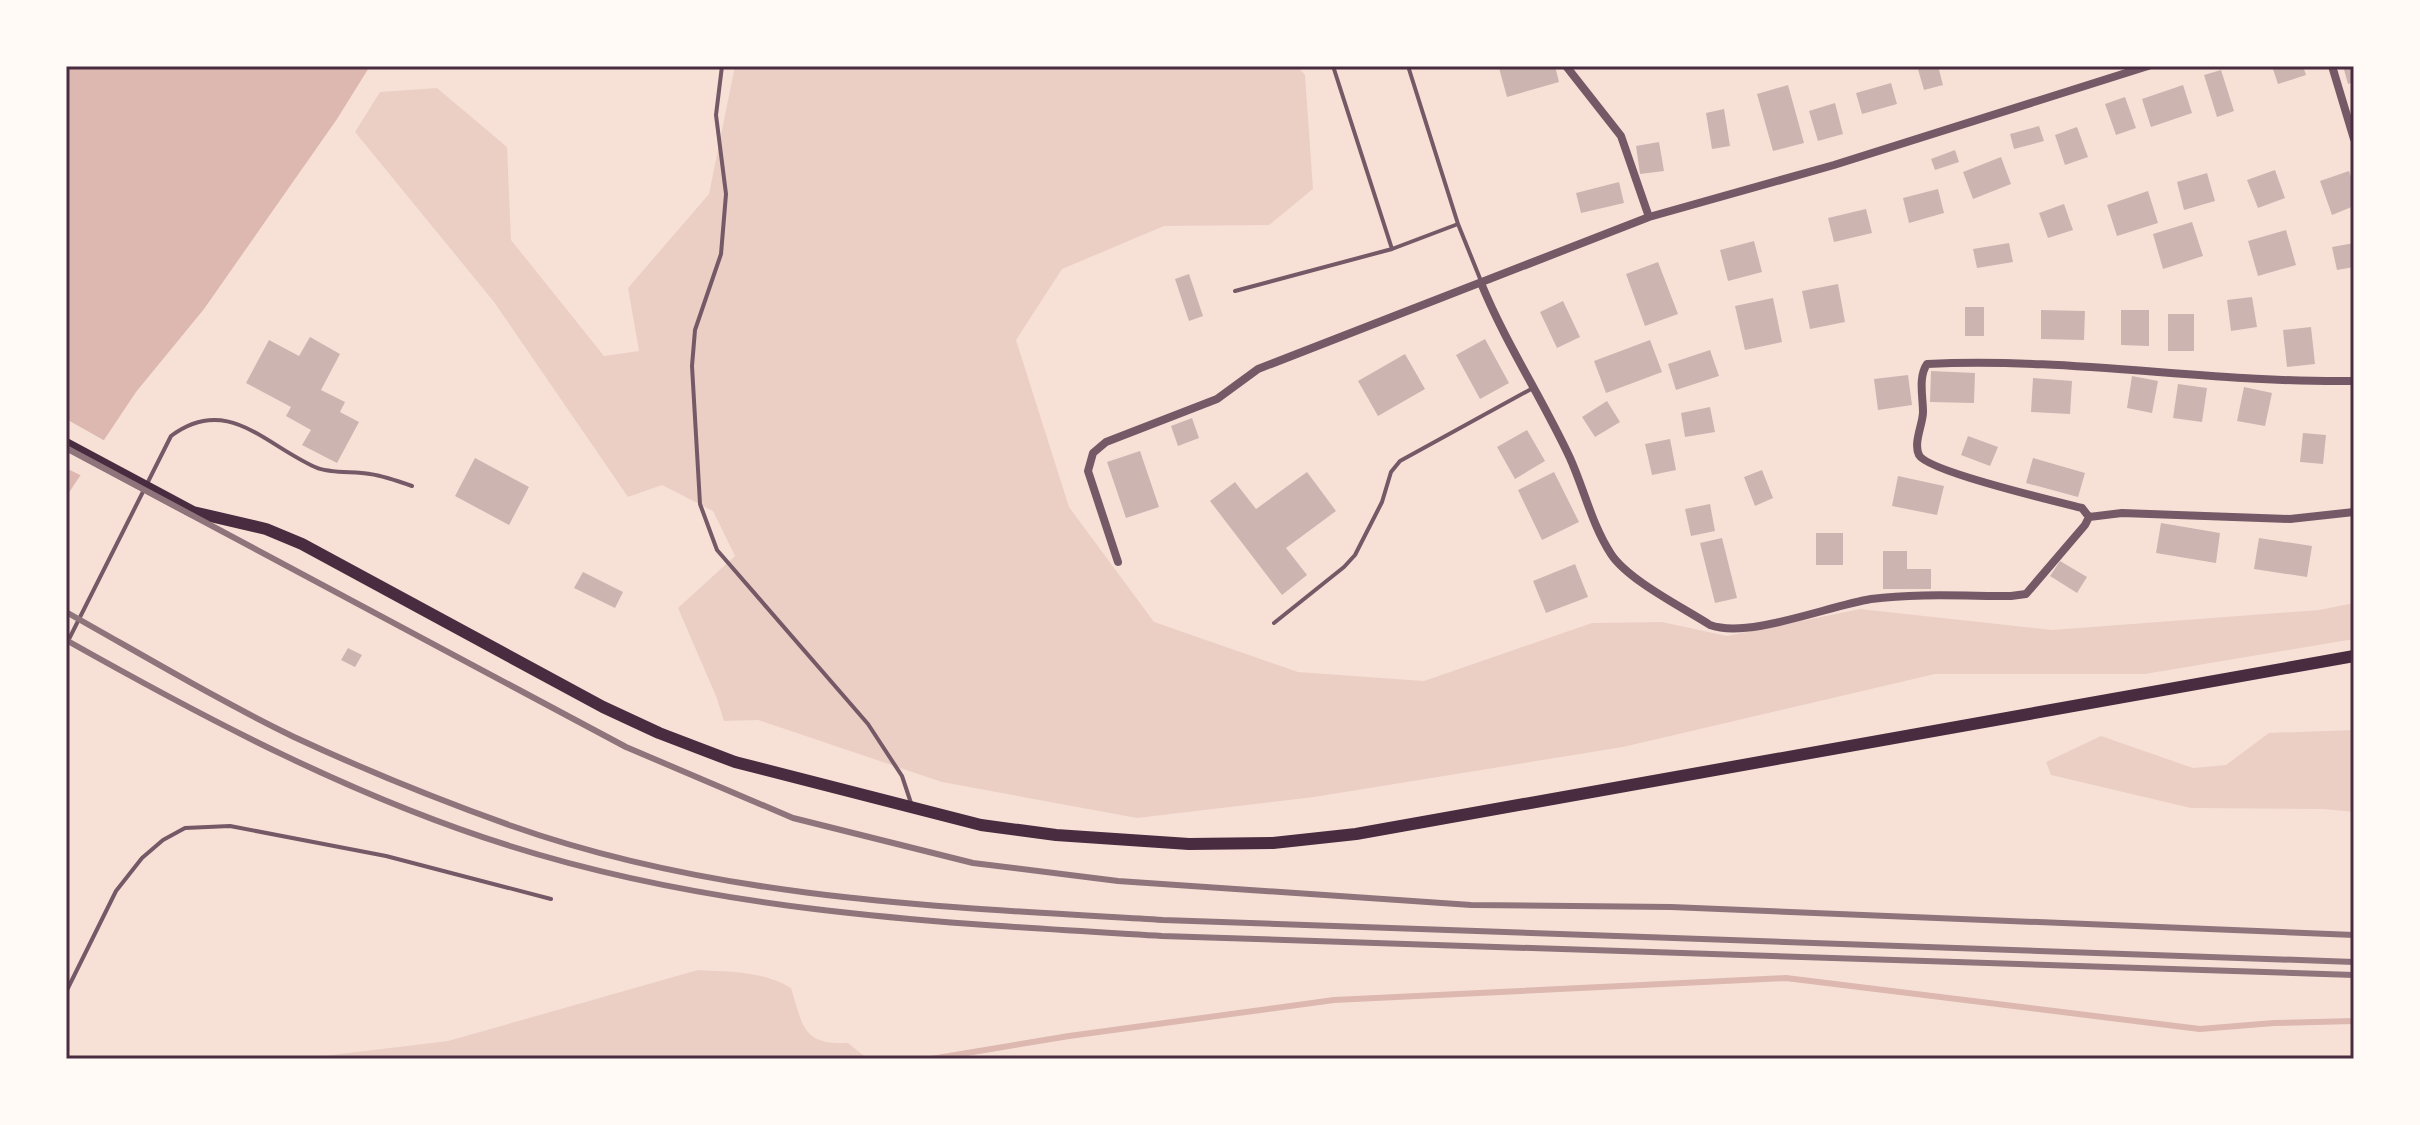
<svg xmlns="http://www.w3.org/2000/svg" width="2420" height="1125" viewBox="0 0 2420 1125" font-family="Montserrat,sans-serif">
<style>
.green{fill:#ebcfc5}
.water{fill:#dcb8b0}
.pier{fill:#f7e1d7}
.lines{fill:none;stroke-linecap:round;stroke-linejoin:round}
.stream{stroke:#dcb8b0;stroke-width:6}
.building{fill:#ccb4b1}
.service{stroke:#755966;stroke-width:4}
.minor{stroke:#755966;stroke-width:8}
.secondary{stroke:#4a2c40;stroke-width:12}
.rail{stroke:#8f747c;stroke-width:6}
.neatline{fill:none;stroke:#4a2c40;stroke-width:3}
</style>
<rect width="100%" height="100%" fill="#f7e1d7"/>
<path class="green" d="M735 66H1297L1305 75 1313 189 1269 225 1164 226 1062 269 1016 340 1069 507 1154 622 1298 672 1424 681 1592 623 1662 622 1727 636 1860 609 2052 630 2319 610 2354 603V639L2145 674H1935L1623 747 1314 797 1137 818 942 782 758 720 724 721 716 696 678 608 735 556 713 511 662 485 628 497 494 302 355 132 380 92 437 88 507 147 511 240 604 356 639 351 628 288 709 194Z
M2354 730V812L2324 809 2191 808 2051 775 2046 762 2101 736 2193 768 2226 765 2269 733Z
M698 970C732 972 762 971 791 988 803 1026 802 1045 848 1043L868 1059H298L448 1041Z"/>
<path class="water" d="M66 66H370L337 119 204 309 136 392 66 497Z"/>
<path class="pier" d="M66 419 107 442 84 477 66 468Z"/>
<g class="lines">
<path class="stream" d="M931 1059 1069 1036 1334 1000 1786 978 2200 1029 2274 1023 2354 1021"/>
</g>
<path class="building" d="M1507 66H1555L1559 82 1507 97 1499 68Z
M1917 66H1938L1943 85 1924 90Z
M2272 66H2303L2306 75 2278 84Z
M2343 66H2354V82L2348 84Z
M2221 70 2234 111 2217 117 2204 75Z
M1891 83 1897 104 1862 114 1856 93Z
M1788 85 1804 143 1773 151 1757 94Z
M2183 85 2192 113 2151 127 2142 99Z
M2125 97 2136 128 2116 135 2105 104Z
M1835 103 1843 134 1818 141 1809 111Z
M1724 109 1730 146 1712 149 1706 113Z
M2039 126 2044 141 2014 149 2010 134Z
M2077 127 2088 157 2065 165 2055 135Z
M1659 142 1664 171 1640 174 1636 146Z
M1955 150 1959 162 1935 170 1931 159Z
M2001 157 2011 184 1973 199 1963 172Z
M2275 170 2285 198 2258 208 2247 180Z
M2349 171 2354 186V206L2332 215 2320 181Z
M2207 173 2215 201 2184 210 2177 182Z
M1619 182 1624 203 1581 213 1576 193Z
M1938 189 1944 213 1909 223 1903 198Z
M2148 191 2158 223 2117 236 2107 205Z
M2064 204 2073 230 2048 238 2039 213Z
M1866 209 1872 233 1834 242 1828 218Z
M2192 222 2203 256 2163 269 2153 234Z
M2286 230 2296 265 2258 276 2248 241Z
M1754 241 1762 272 1728 281 1720 250Z
M2009 243 2013 262 1977 268 1973 249Z
M2354 243V267L2337 270 2332 247Z
M1658 262 1678 314 1645 326 1626 274Z
M1189 274 1203 316 1189 321 1175 279Z
M1838 284 1845 322 1810 329 1802 291Z
M2252 297 2257 327 2231 331 2227 300Z
M1773 298 1782 342 1745 350 1735 306Z
M1563 301 1580 337 1557 348 1540 312Z
M1965 307H1984V336H1965Z
M2041 310 2085 311 2084 340 2041 339Z
M2121 310H2149V346L2121 345Z
M2168 314H2194V351H2168Z
M2311 327 2315 364 2287 367 2283 330Z
M310 337 340 354 321 390 345 402 340 412 359 422 337 463 302 445 311 430 286 416 291 407 246 383 269 340 299 356Z
M1485 339 1509 383 1480 399 1456 355Z
M1650 340 1662 372 1606 393 1594 361Z
M1710 350 1719 376 1676 390 1668 364Z
M1405 354 1425 389 1378 416 1358 381Z
M1931 371 1975 373 1974 403 1930 402Z
M1908 375 1912 405 1878 410 1874 379Z
M2132 376 2158 381 2152 413 2127 408Z
M2033 378 2072 381 2070 414 2031 412Z
M2178 384 2207 388 2202 422 2173 418Z
M2244 387 2272 393 2265 426 2237 421Z
M1607 401 1620 422 1595 437 1582 417Z
M1710 407 1715 432 1685 437 1681 413Z
M1192 418 1199 438 1178 446 1171 426Z
M1527 430 1545 461 1515 479 1497 447Z
M2303 433 2326 435 2323 464 2300 462Z
M1968 436 1998 447 1990 466 1961 455Z
M1670 439 1676 470 1652 475 1645 444Z
M1140 451 1159 507 1126 518 1107 462Z
M475 458 529 487 509 525 455 496Z
M2033 458 2085 473 2078 497 2026 483Z
M1762 470 1773 498 1755 506 1744 477Z
M1307 472 1336 511 1286 548 1307 575 1282 595 1210 501 1235 482 1256 509Z
M1554 472 1579 522 1542 540 1518 490Z
M1898 476 1944 486 1937 515 1892 506Z
M1710 504 1715 531 1691 536 1685 509Z
M2161 523 2220 533 2216 563 2156 553Z
M1816 533H1843V565H1816Z
M1722 538 1737 598 1715 603 1700 543Z
M2259 538 2312 546 2307 577 2254 569Z
M1883 551H1907V569H1931V589H1883Z
M2060 561 2087 577 2077 593 2050 576Z
M1575 564 1588 597 1546 613 1533 581Z
M583 572 623 592 615 608 574 588Z
M348 648 362 655 355 667 341 660Z"/>
<g class="lines">
<path class="service" d="M722 66 716 115 726 194 721 254 695 330 692 366 700 504 717 550 868 724 902 776 911 803
M1333 66 1392 249
M1408 66 1458 224 1481 281
M1235 291 1392 249 1458 224
M1274 623 1344 567 1355 555 1382 502 1391 472 1400 461 1533 388
M66 645 171 436C227 394 265 445 315 467 330 474 354 471 370 474 384 476 398 481 412 486
M66 992 116 891 142 858 163 840 185 828 230 826 386 856 551 899"/>
<path class="minor" d="M1566 66 1621 136 1649 217
M2332 66 2354 139
M1481 283C1506 344 1542 398 1570 458 1584 489 1592 525 1611 554 1628 580 1682 607 1710 625 1748 639 1828 606 1871 599 1917 593 1965 596 2011 596L2026 594 2085 525 2089 517 2082 508C2058 502 1927 471 1919 455 1913 443 1923 424 1923 412 1923 397 1918 377 1927 364 2069 357 2212 383 2354 381
M2089 517 2122 513 2290 519 2354 512
M1118 562 1088 471 1093 453 1106 442 1217 399 1258 369 1649 217 1834 165 2148 66"/>
<path class="secondary" d="M66 444 193 512 266 529 302 544 603 707 659 733 735 762 981 825 1056 835 1189 844 1273 843 1356 834 2354 656"/>
<path class="rail" d="M66 448 626 747 793 818 973 863 1118 881 1471 905 1671 907 2354 935
M66 612C141 654 216 699 294 737 365 770 439 800 512 826 721 900 944 907 1163 920L2354 962
M66 640C208 720 354 797 510 846 722 913 943 923 1162 936L2354 975"/>
</g>
<rect width="2420" height="1125" fill="none" stroke="#fffaf5" stroke-width="136"/>
<rect x="68" y="68" width="2284" height="989" class="neatline"/>
</svg>
